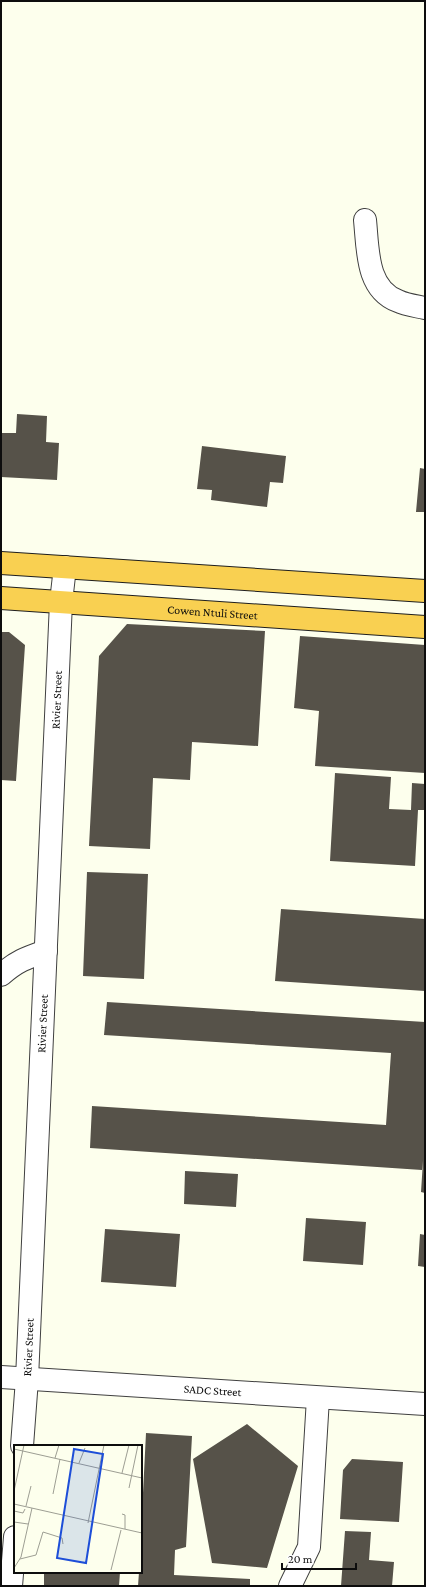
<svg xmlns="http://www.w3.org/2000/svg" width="426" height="1587" viewBox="0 0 426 1587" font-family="'Crimson Pro',serif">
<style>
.building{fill:#565249}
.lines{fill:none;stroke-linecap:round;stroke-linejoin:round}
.minor-casing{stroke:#404040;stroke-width:24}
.highway-casing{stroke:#1e1e1e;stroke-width:24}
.minor{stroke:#fff;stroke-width:22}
.highway{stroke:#f9d051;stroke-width:22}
.labels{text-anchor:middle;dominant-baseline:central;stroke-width:4;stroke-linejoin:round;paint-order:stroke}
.street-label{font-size:12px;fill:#0d0d0d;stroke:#fff}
.inset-road{fill:none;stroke:#9d9e93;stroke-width:1}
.view{fill:#1d4ed8;fill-opacity:0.15;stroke:#1d4ed8;stroke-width:2}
.inset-edge{fill:none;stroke:#0d0d0d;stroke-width:2}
</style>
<rect width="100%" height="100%" fill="#fdffed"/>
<path class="building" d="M17 414 47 416 46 442 59 443 57 480 1 477V433H16Z
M202 446 286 456 283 483 270 482 267 507 211 500 212 490 197 489Z
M420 468 425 469V512H416Z
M127 624 265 631 258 746 192 742 190 780 153 778 150 849 89 846 99 656Z
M1 632H9L25 645 16 781 1 780Z
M300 636 425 645V773L315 766 319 711 294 708Z
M335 773 391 777 389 809 411 810 412 783 425 784V810H418L415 866 330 861Z
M87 872 148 874 144 979 83 976Z
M281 909 425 919V991L275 981Z
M107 1002 425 1022V1193L421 1192 423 1161 422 1170 90 1148 92 1106 386 1125 391 1053 104 1035Z
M185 1171 238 1174 236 1207 184 1204Z
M306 1218 366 1222 363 1265 303 1261Z
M105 1229 180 1234 176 1287 101 1282Z
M420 1234 425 1235V1267L418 1266Z
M247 1424 298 1466 267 1568 212 1563 193 1459Z
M146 1433 192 1436 186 1547 175 1550 174 1575 250 1579V1586H138L139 1572H141V1533Z
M352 1459 403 1462 399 1522 340 1519 343 1470Z
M345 1531 371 1532 369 1560 394 1562 392 1586H341Z
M44 1572H120L119 1586H44Z"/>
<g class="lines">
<defs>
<g id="minor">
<path d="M365 220C368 249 366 289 398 301 406 305 416 306 425 308"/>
<path d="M1 975C17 961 26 958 46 951"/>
<path id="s1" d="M1 1377 425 1404"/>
<path id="s2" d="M22 1446 27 1379 61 602 65 567"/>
<path d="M11 1586 15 1537"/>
<path d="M290 1586 309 1547 318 1398"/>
</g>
<g id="highway">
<path d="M1 563 425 591"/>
<path id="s3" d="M1 598 425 627"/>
</g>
</defs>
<use href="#minor" class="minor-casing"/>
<use href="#highway" class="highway-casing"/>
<use href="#minor" class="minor"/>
<use href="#highway" class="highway"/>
</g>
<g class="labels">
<g class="street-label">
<text stroke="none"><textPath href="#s3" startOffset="212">Cowen Ntuli Street</textPath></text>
<text stroke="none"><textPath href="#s2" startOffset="747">Rivier Street</textPath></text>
<text stroke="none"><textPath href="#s2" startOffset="423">Rivier Street</textPath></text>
<text stroke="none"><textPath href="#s2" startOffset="99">Rivier Street</textPath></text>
<text stroke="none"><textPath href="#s1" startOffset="212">SADC Street</textPath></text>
</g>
</g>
<g transform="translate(14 1445)">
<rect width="128" height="128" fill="#fdffed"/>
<path class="inset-road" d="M0 4 128 33M41 13 45 0M65 18 71 3M108 28 115 0M115 43 124 0M0 46 10 0M39 49 46 14M0 59 128 88M12 61 17 41M0 66 9 68 11 64M108 69 111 70V84M0 77 14 79M74 78 90 0M6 114 22 110 29 87 48 93 49 99M0 123 7 112 18 63M97 125 107 85"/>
<path class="view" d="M60 4 89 9 72 118 43 113Z"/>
<rect width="128" height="128" class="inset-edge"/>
</g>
<rect width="426" height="1587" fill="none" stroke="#0d0d0d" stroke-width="4"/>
<path d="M282 1563v6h74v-6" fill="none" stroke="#0d0d0d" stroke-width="2"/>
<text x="288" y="1563" font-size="12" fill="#0d0d0d" stroke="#ffffff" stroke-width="3" paint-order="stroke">20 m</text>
</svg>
